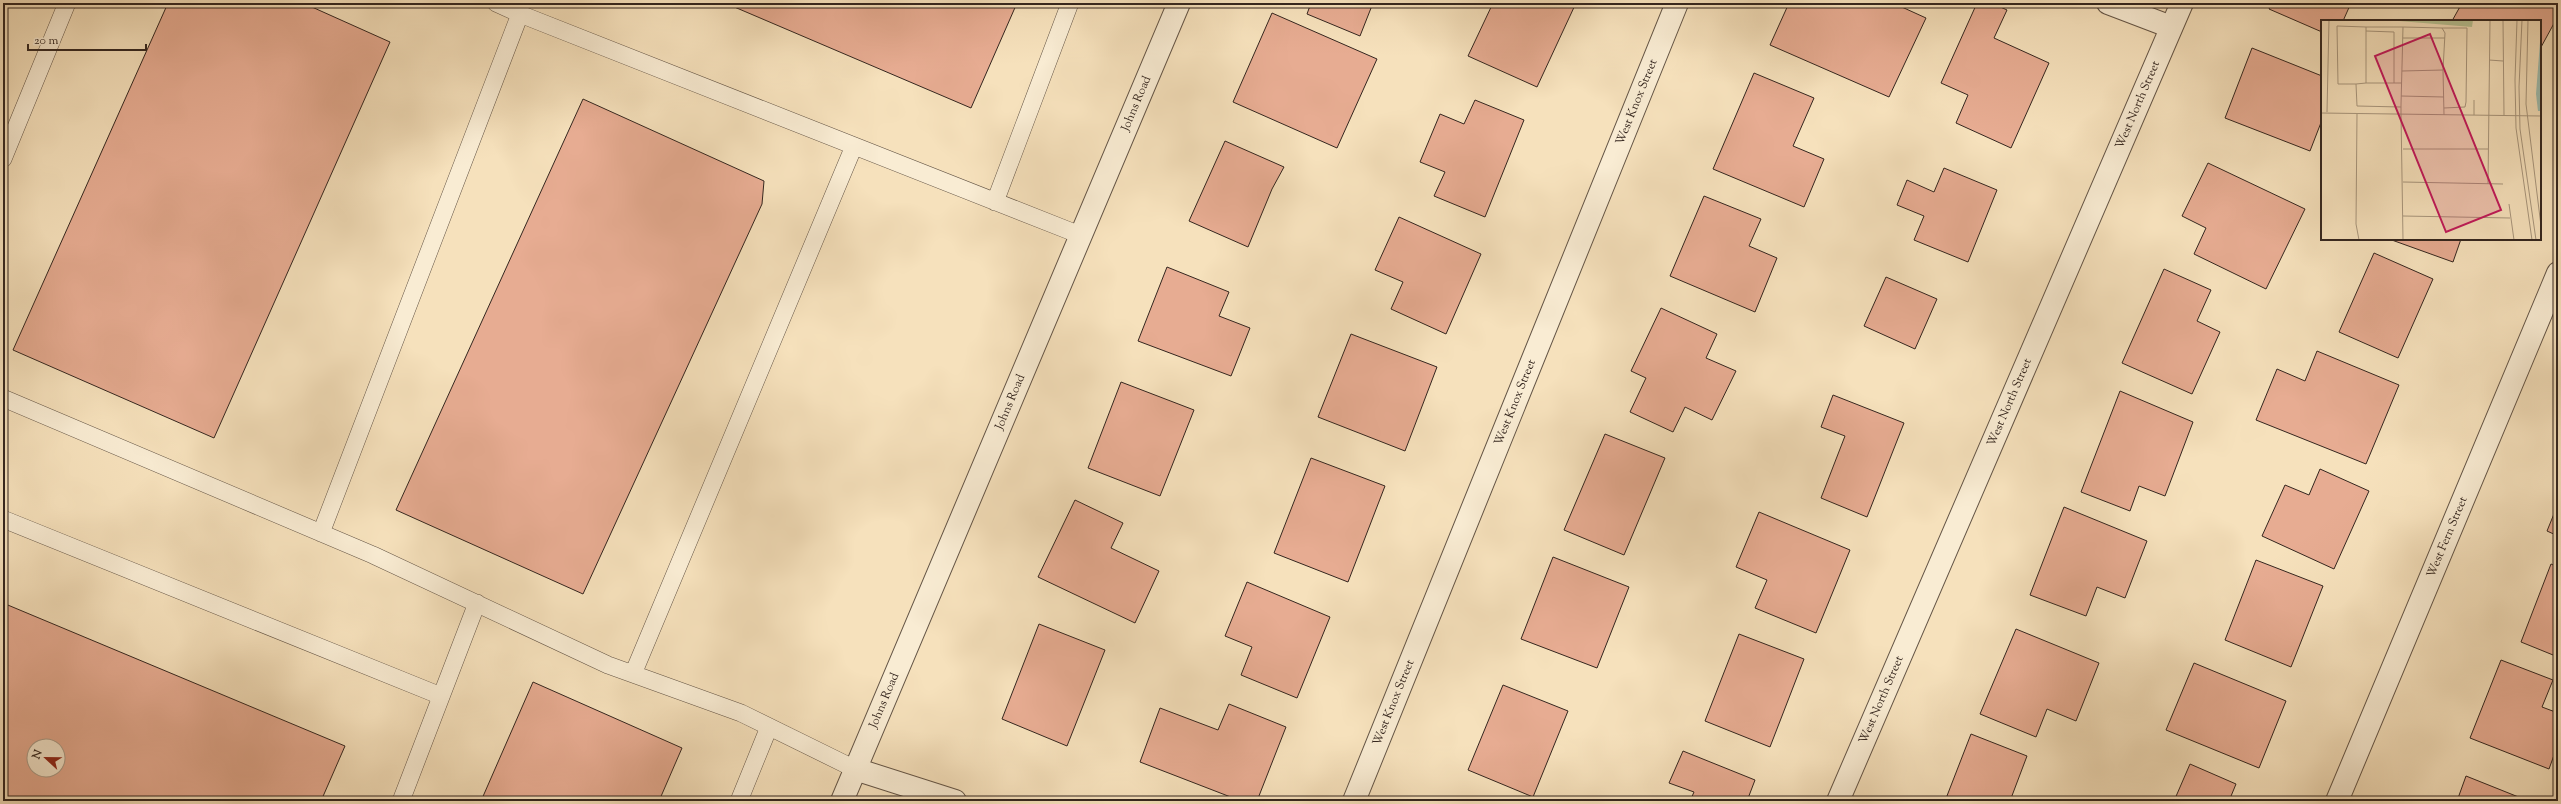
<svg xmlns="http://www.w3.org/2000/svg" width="2561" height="804" viewBox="0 0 2561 804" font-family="'Sorts Mill Goudy',serif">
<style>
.building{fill:#e7ac92;stroke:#34261f;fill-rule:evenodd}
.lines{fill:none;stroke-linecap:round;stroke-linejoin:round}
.lane-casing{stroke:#645546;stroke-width:18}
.street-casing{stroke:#645546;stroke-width:24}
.lane{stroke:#f9ecd3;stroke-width:17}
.street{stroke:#f9ecd3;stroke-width:22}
.labels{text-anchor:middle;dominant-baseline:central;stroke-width:3;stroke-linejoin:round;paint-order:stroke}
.street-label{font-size:12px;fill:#34261f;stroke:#f9ecd3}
.inset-road{fill:none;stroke:#a8967d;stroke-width:1}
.view{fill:#c2185b;fill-opacity:0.15;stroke:#c2185b;stroke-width:2}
.inset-edge{fill:none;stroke:#34261f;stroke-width:2}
</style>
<rect width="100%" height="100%" fill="#f6e1bc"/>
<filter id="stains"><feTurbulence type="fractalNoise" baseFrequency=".005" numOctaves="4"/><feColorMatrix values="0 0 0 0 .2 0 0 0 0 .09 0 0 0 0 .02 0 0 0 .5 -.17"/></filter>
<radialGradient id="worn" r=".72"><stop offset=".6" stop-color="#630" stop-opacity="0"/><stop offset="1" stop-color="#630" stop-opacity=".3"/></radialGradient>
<path class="building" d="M168 3H303L390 42 214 438 13 350Z
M725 3H1017L971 108Z
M1311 3H1373L1360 36 1307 14Z
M1493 3H1576L1537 87 1468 56Z
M1789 3H1893L1926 18 1889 97 1770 45Z
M1977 3H1992L2007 10 1994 38 2049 63 2011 148 1956 123 1968 95 1941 83Z
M2272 3H2351L2343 21H2322V32L2269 9Z
M2462 3H2558V16L2540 49V21H2452Z
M1272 13 1377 59 1337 148 1233 102Z
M2252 48 2322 76V120L2310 151 2225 118Z
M1754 73 1814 98 1793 146 1824 159 1804 207 1713 169Z
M583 99 764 181 762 204 583 594 396 510Z
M1475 100 1524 120 1485 217 1434 196 1445 172 1420 162 1440 114 1464 124Z
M1225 141 1284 167 1272 189 1248 247 1189 221Z
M2208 163 2305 209 2266 289 2194 254 2206 228 2182 216Z
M1944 168 1997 190 1968 262 1914 240 1924 216 1897 205 1907 180 1934 192Z
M1704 196 1761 219 1749 246 1777 258 1755 312 1670 276Z
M1399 217 1481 254 1446 334 1391 309 1403 282 1375 270Z
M2389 239H2461L2453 262Z
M2374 253 2433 279 2398 358 2339 332Z
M1167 267 1229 292 1219 316 1250 328 1231 376 1138 341Z
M2164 269 2211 290 2197 321 2220 332 2192 394 2122 363Z
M1886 277 1937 299 1915 349 1864 326Z
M1661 308 1717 334 1706 358 1736 371 1712 420 1685 407 1673 432 1630 412 1646 378 1631 371Z
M1351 334 1437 367 1405 451 1318 417Z
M2317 351 2399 385 2366 464 2256 420 2277 369 2305 381Z
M1121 382 1194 410 1160 496 1088 468Z
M2120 391 2193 422 2165 496 2139 486 2130 511 2081 492Z
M1833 395 1904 423 1867 517 1821 498 1845 436 1821 427Z
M1605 434 1665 458 1624 555 1564 530Z
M1311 458 1385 486 1348 582 1274 553Z
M2320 469 2369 491 2334 569 2262 536 2285 485 2309 495Z
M1075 500 1123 523 1111 548 1159 571 1135 623 1038 577Z
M2558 504V536L2547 531Z
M2064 507 2147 541 2125 598 2097 587 2086 616 2030 595Z
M1759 512 1850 550 1816 633 1755 608 1767 580 1736 567Z
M1553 557 1629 587 1597 668 1521 639Z
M2256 560 2323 586 2291 667 2225 640Z
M2551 564 2558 567V657L2521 642Z
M1247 582 1330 617 1297 698 1241 675 1252 647 1225 636Z
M3 603 345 746 321 801H3ZM34 746H58V770H34Z
M1039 624 1105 650 1067 746 1002 719Z
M2016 629 2099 663 2076 721 2047 709 2036 737 1980 714Z
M1739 634 1804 659 1770 747 1705 721Z
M2501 660 2553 680 2542 707 2558 713V744L2549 769 2470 738Z
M2194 663 2286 701 2259 768 2166 730Z
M533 682 682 748 659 801H481Z
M1503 685 1568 711 1533 797 1468 770Z
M1229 704 1286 727 1257 801H1241L1140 762 1160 708 1218 730Z
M1971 734 2027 756 2010 801H1945Z
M1683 751 1755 780 1747 801H1690L1694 792 1669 783Z
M2190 764 2236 784 2229 801H2174Z
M2466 776 2526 800V801H2457Z"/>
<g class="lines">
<defs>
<path id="lane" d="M496 3 520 14
M3 159 67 3
M995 202 1070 3
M3 398 373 555 608 665 741 713 855 769
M3 519 441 696
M321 533 520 14 1080 235
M633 674 854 146
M401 801 477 603
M739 801 769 727"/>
<g id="street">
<path d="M2108 3 2171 27"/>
<path d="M855 769 955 801"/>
<path id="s1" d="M842 801 1179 3"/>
<path id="s2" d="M1354 801 1677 3"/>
<path id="s3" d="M1838 801 2182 3"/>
<path id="s4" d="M2337 801 2558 273"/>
</g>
</defs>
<use href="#lane" class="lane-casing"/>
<use href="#street" class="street-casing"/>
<use href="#lane" class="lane"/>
<use href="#street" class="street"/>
</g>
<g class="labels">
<g class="street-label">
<text stroke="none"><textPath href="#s2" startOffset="754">West Knox Street</textPath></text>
<text stroke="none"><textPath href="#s1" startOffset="757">Johns Road</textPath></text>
<text stroke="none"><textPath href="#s3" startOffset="758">West North Street</textPath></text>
<text stroke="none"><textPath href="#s1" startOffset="433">Johns Road</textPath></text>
<text stroke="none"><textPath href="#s2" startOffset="430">West Knox Street</textPath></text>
<text stroke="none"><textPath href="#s3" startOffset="434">West North Street</textPath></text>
<text stroke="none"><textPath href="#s4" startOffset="286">West Fern Street</textPath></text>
<text stroke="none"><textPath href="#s1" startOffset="109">Johns Road</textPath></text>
<text stroke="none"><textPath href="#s3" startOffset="110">West North Street</textPath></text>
<text stroke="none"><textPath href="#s2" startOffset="106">West Knox Street</textPath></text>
</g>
</g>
<g transform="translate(2321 20)">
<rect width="220" height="220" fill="#f6e1bc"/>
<path d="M22 0H152L151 7 78 1Z" fill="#b8c394"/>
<path d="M220 9V91H217L215 74Z" fill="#9dbeb1"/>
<path class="inset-road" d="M182 0 183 95M196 0 194 60 195 108 211 220M201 0 198 67 199 109 215 220M207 0 205 84 220 206M82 7 121 8 124 13 122 50M121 8H146L145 82 144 87 123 88M45 11 73 12V63M82 18H124M168 40 182 41M81 51 122 50 123 95M45 63 35 64 36 86 80 87M81 63H45V7H82L80 85V94L82 220M35 64H17L16 6 45 7M80 76 123 77M6 92 8 0M0 93 220 96M36 94 35 204 38 220M153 95V80M82 129H167M82 162 182 164M167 164 169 0M188 184 193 220M82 196 189 198"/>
<path class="view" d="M109 14 180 190 125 212 54 36Z"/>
<rect width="220" height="220" class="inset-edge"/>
</g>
<rect width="2561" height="804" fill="none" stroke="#f6e1bc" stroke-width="16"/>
<rect x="4" y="4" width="2553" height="796" fill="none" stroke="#34261f" stroke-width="2"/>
<rect x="8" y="8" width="2545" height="788" fill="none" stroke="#34261f"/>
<g transform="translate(46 758) rotate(292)"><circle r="19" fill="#f9ecd3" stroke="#aa9d8b"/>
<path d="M0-3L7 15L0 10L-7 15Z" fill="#8f2418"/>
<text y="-6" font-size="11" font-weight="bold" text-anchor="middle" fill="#34261f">N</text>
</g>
<path d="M28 44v6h118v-6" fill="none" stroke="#34261f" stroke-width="2"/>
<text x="34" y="44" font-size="12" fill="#34261f" stroke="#f9ecd3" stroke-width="3" paint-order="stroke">20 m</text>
<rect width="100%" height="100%" filter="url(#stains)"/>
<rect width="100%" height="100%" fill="url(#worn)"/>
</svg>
